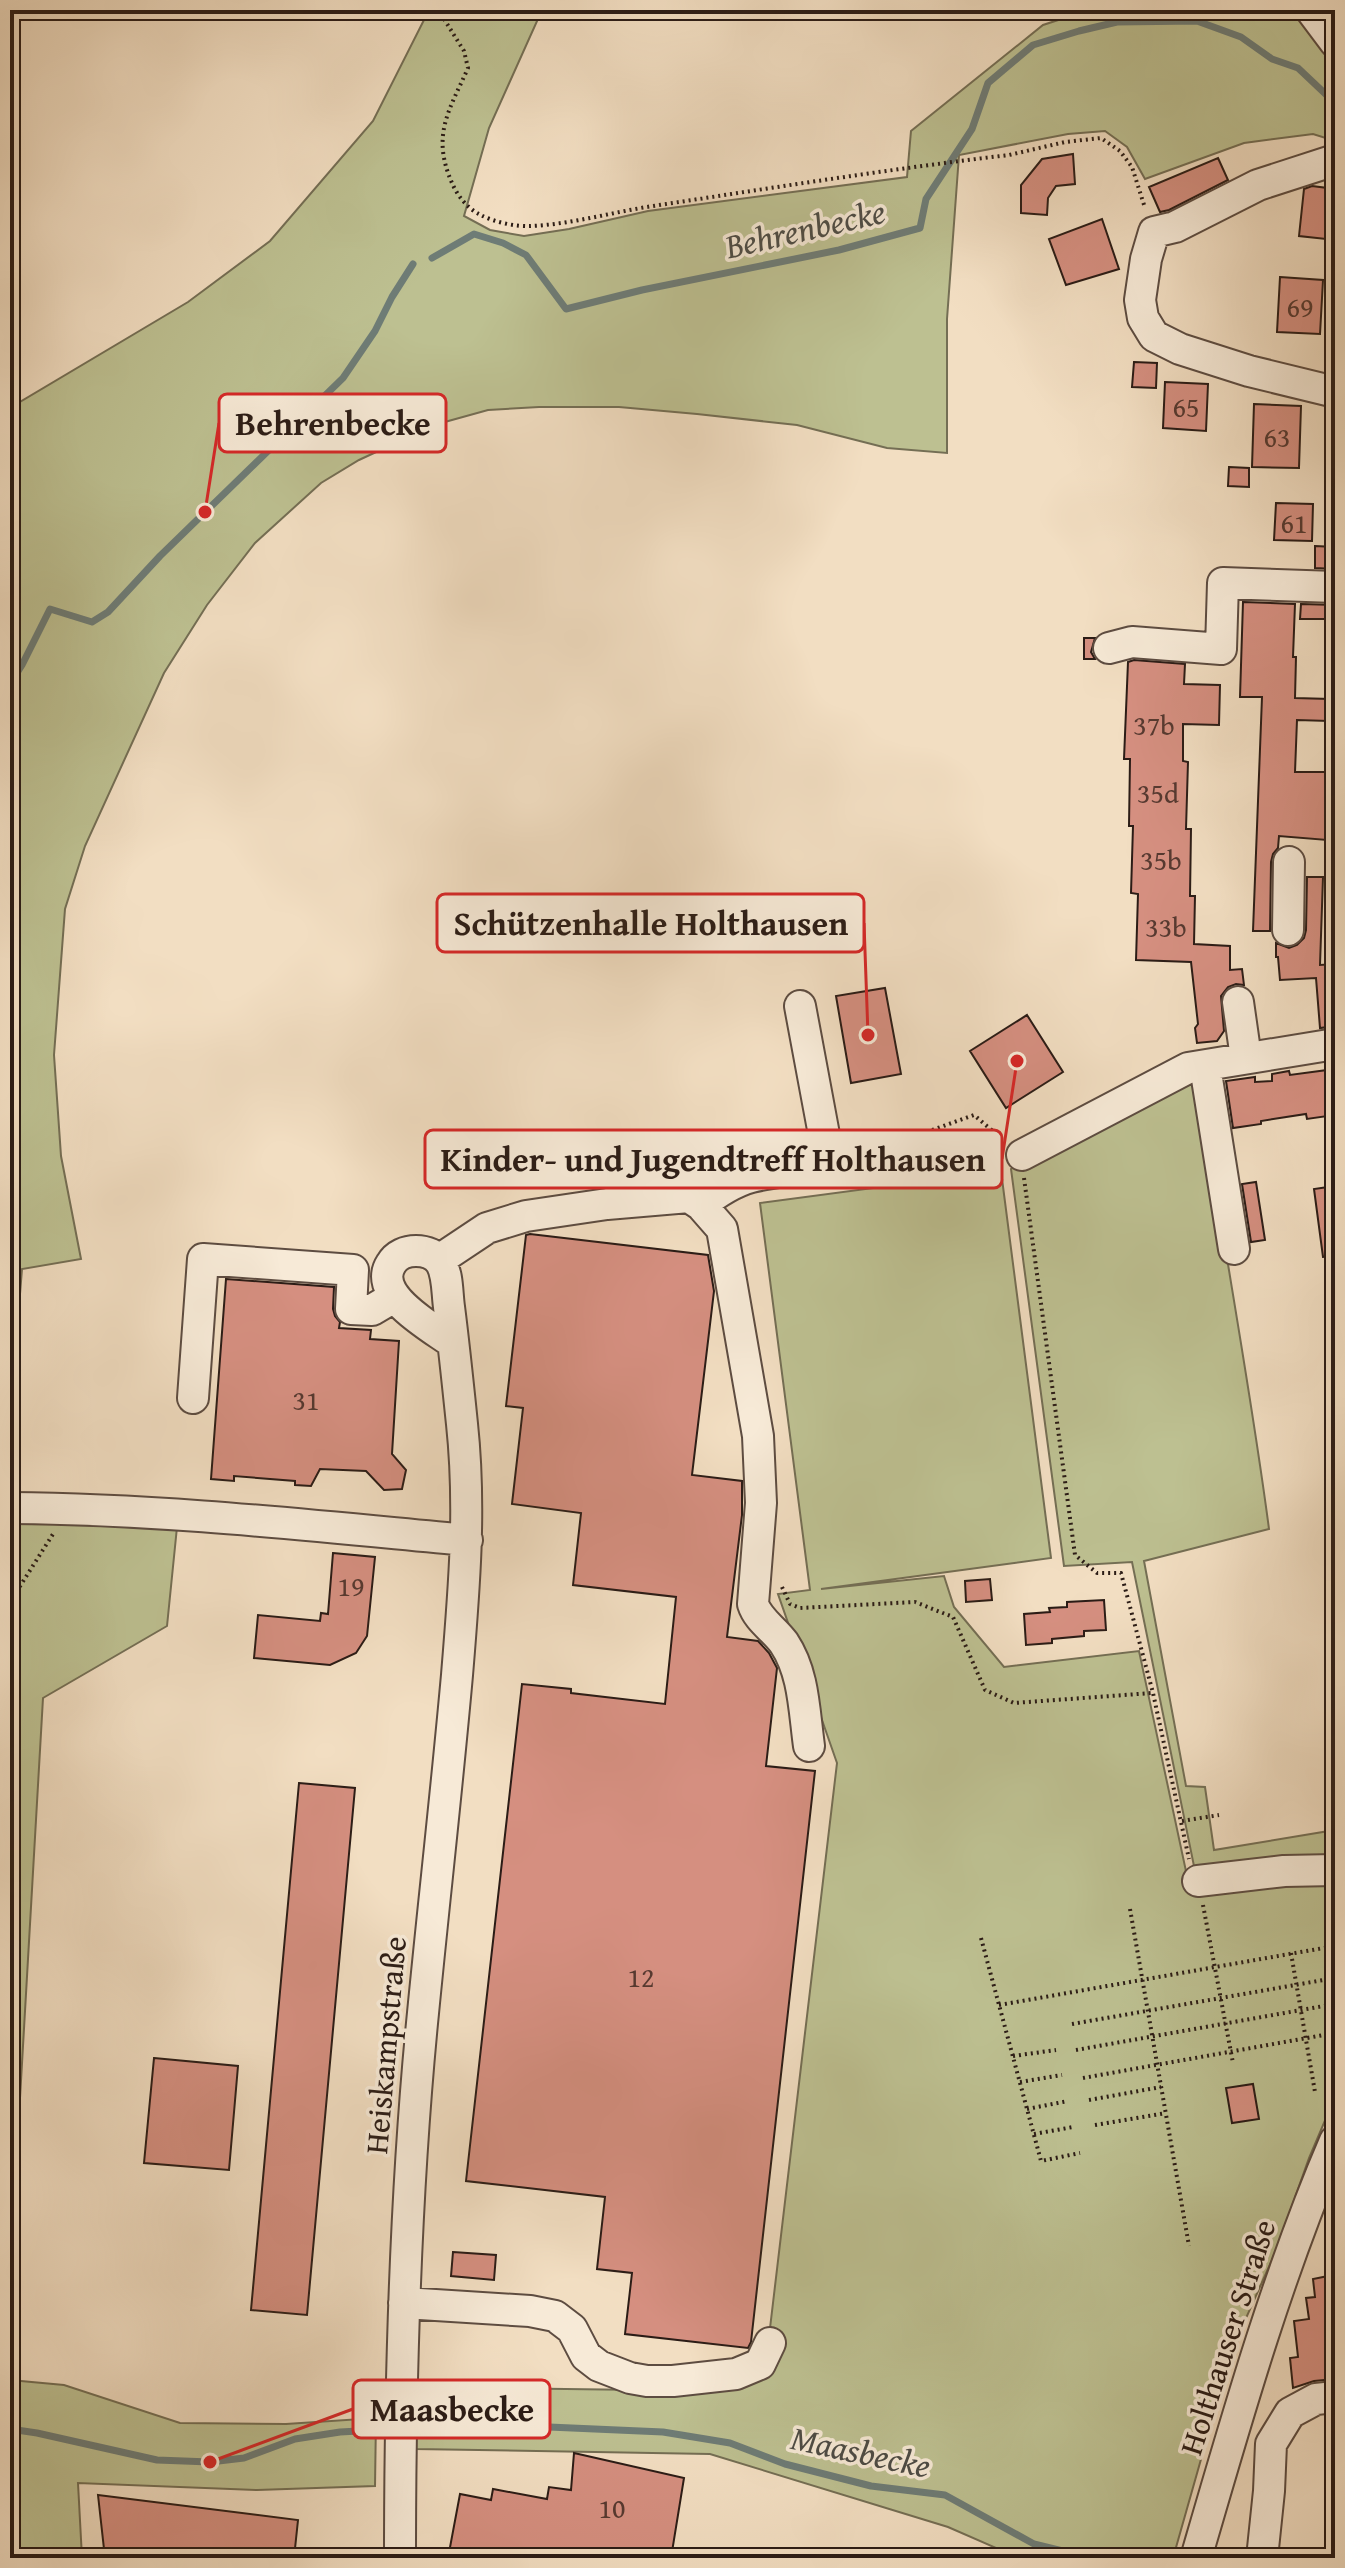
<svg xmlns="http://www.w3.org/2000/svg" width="1345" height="2568" viewBox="0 0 1345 2568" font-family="'Gentium Book Plus',serif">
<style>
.green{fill:#bdc091;stroke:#746e54;stroke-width:2}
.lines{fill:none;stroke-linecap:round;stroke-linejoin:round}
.stream{stroke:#6e7c76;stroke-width:7}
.building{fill:#d58f80;stroke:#2b1c16;stroke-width:2}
.minor-casing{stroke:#5d4c41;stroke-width:34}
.path{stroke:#2b1c16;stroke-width:4;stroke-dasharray:2 4;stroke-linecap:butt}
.minor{stroke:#f7ead7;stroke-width:30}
.labels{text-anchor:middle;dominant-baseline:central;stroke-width:7;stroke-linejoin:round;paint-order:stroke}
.number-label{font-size:28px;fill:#563930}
.street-label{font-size:32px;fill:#2b1c16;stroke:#f7ead7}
.water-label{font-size:34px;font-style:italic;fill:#4d4c46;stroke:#f7ead7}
.leader{fill:none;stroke:#d62828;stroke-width:3}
.callout-dot{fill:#d62828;stroke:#f7ead7;stroke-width:3}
.callout{fill:#f7ead7;stroke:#d62828;stroke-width:3}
.callout-label{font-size:34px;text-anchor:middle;font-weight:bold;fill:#2b1c16}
</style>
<rect width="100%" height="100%" fill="#f2dec2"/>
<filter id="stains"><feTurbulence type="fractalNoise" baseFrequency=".0025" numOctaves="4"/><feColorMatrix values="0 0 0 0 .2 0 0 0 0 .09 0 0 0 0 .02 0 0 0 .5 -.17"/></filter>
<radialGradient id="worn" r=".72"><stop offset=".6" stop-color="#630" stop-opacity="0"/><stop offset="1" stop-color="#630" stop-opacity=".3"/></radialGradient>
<path class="green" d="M429 10H542L489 128 464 216 490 230 524 236 569 229 648 211 907 177 911 131 1043 25 1089 10H1297L1335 58V141L1313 134 1244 143 1145 179 1127 147 1105 131 1068 134 959 155 947 319V453L887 448 797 425 697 414 619 407H539L488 410 434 425 359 460 321 483 255 543 207 605 164 673 85 846 65 909 54 1055 61 1156 81 1259 22 1269 10 1419V397L18 403 188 302 270 241 373 121Z
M1198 1070C1219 1224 1249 1376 1269 1529L1144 1561 1186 1786 1205 1787 1214 1850 1335 1830V1865L1195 1871 1132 1562 1064 1566 1011 1169 1124 1106Z
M1001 1171 1051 1558 821 1589 944 1576 954 1607 1004 1667 1139 1651 1190 1890 1335 1877V2097L1309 2158 1276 2251 1242 2327 1211 2424 1173 2558H1019L948 2527 710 2454 415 2449V2387L719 2391 766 2362 837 1763 778 1594 810 1590 760 1203Z
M10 1516 177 1527 167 1626 43 1698 10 2272Z
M10 2380 64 2385 180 2423 286 2424 376 2418 375 2486 257 2490 78 2483 82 2558H10Z"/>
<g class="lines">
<path class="stream" d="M432 258 474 234 503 243 526 255 566 309 642 290 839 250 920 228 926 199 972 129 988 83 1033 45 1079 31 1117 22 1197 21 1241 37 1272 59 1298 68 1335 103
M10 684 22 665 50 609 92 622 108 612 160 556 343 378 375 331 392 297 413 264
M418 2426 549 2427 663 2432 730 2443 785 2464 871 2486 945 2495 1034 2544 1091 2558
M10 2429 37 2433 157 2460 210 2462 244 2458 295 2439 340 2432 377 2430"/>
</g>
<path class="building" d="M1073 154 1075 184 1056 186 1048 198 1047 215 1021 213V185L1042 159Z
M1218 158 1228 180 1169 210 1160 212 1149 187Z
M1312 186 1335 189V240L1299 236 1304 189Z
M1102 219 1119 269 1066 285 1049 239Z
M1280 277 1323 280 1320 334 1277 332Z
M1134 362 1157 363 1156 388 1132 387Z
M1165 382 1208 384 1206 431 1163 428Z
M1254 404 1301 406 1299 468 1252 467Z
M1229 467 1249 468V487L1228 486Z
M1276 503 1313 504 1312 541 1274 540Z
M1315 546 1335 547V569L1315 568Z
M1243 602 1295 604 1293 657H1296L1295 698 1330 699 1329 721 1297 720 1295 772H1332L1327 840 1279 836 1278 848 1273 854 1271 862 1270 931H1253L1262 697H1240Z
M1301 604 1335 605V619H1300Z
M1084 638H1095L1091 652 1095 659H1084Z
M1134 660 1185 664 1184 684 1220 685 1219 725 1183 724V761L1188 762 1186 829H1191L1190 896H1195L1194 944 1230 946V970L1242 969 1244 985 1236 984 1228 987 1221 996 1224 1031 1217 1041 1197 1043 1195 1028 1198 1024 1191 962 1136 960 1138 894 1131 893 1133 826H1129L1130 759H1124L1128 662Z
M1307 877H1323L1320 965 1335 964V1026L1320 1028 1316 978 1280 980 1278 957H1276V943L1289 948 1297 945 1304 938 1306 930Z
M885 988 901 1074 851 1083 836 996Z
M1027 1015 1063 1072 1006 1108 970 1051Z
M1335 1069V1115L1307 1119 1306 1114 1261 1121V1124L1233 1128 1226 1081 1255 1077V1082L1272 1081V1074L1289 1071 1290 1075Z
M1256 1182 1265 1240 1251 1242 1242 1184Z
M1335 1186V1256L1323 1257 1314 1189Z
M530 1234 708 1255 714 1291 692 1475 742 1481V1515L727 1637 758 1641 769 1653 777 1668 766 1766 815 1771 751 2342 748 2348 625 2334 632 2273 597 2269 605 2197 466 2181 522 1684 571 1689V1693L665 1704 676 1597 573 1585 581 1513 512 1504 523 1408 506 1406 526 1235Z
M226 1279 334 1287 333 1309 335 1316 340 1322 339 1328 371 1330 370 1339 399 1341 392 1454 406 1470 402 1489 384 1490 366 1471 320 1469 311 1486 295 1485V1481L234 1476V1481L211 1479Z
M333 1553 375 1557 367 1636 356 1653 330 1665 254 1658 258 1615 320 1621 321 1613 328 1614Z
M990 1579 992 1600 966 1602 965 1581Z
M1104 1600 1106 1630 1084 1631V1636L1052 1639V1643L1026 1645 1024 1614 1050 1612 1049 1608 1067 1607V1602Z
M299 1783 355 1788 307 2315 251 2310Z
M154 2058 238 2066 229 2170 144 2163Z
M1253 2084 1259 2119 1232 2123 1226 2088Z
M453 2252 496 2255 494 2280 451 2276Z
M1333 2275 1335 2297V2379L1314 2381 1293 2388 1290 2358 1298 2357 1294 2321 1309 2319 1306 2298 1315 2297 1313 2279Z
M574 2453 684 2478 671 2558H448L460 2494 491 2500 493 2489 547 2499 549 2487 571 2490Z
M98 2495 298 2520 294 2558H105Z"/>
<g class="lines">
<defs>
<path id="minor" d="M1311 10 1335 42
M1335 160 1258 185 1175 227 1154 232 1146 259 1140 300 1143 318 1154 336 1180 349 1249 371 1335 392
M1109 648 1132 642 1221 649 1223 583 1335 587
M1288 930 1289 862
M1238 1002 1246 1058
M1205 1066 1234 1249
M1022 1155 1188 1068 1335 1044
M701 1205C716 1193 733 1182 751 1177 778 1170 819 1173 825 1140L800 1006
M439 1260 487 1228 526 1216 607 1204 689 1197 701 1205 722 1229 758 1436 761 1503 753 1604C758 1620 774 1629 784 1643 804 1673 804 1710 809 1746
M193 1398 203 1259 353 1270 351 1309 372 1310 394 1297
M10 1508C163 1509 315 1526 467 1540
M1198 1881 1284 1871 1335 1870
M404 2303 530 2311 555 2316 572 2329 586 2356 599 2366 630 2378 647 2381H673L736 2374 760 2364 770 2343
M400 2558C400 2376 405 2194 423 2013 434 1900 447 1787 457 1675 464 1591 471 1508 462 1424 458 1385 454 1346 449 1307 447 1293 448 1275 441 1263 436 1255 426 1251 416 1251 406 1251 396 1255 391 1264 371 1295 433 1328 453 1343
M1196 2558C1237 2417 1277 2276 1335 2141
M1262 2558 1269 2491 1271 2444 1290 2413 1316 2399 1335 2397"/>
</defs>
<use href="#minor" class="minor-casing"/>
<path class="path" d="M444 19 464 51 468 68C449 111 431 135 452 183 457 195 467 208 479 214 493 222 516 227 532 226 572 224 613 212 653 206 771 188 890 169 1009 155L1065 142 1101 138 1120 151 1132 167 1145 208
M846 1155 882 1148 974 1115 1002 1139
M1024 1178 1075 1555 1097 1573H1121L1153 1693 1189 1859
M782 1587 790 1604 800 1608 915 1602 953 1617 985 1690 1014 1703 1152 1693
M10 1602 53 1534
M1182 1821 1219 1815
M1203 1905 1233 2063
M1130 1909 1189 2246
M981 1938 1041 2161 1080 2153
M1291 1953 1315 2092
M999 2005 1335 1946
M1072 2024 1335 1978
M1076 2050 1335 2004
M1013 2056 1056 2050
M1083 2078 1335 2033
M1020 2082 1062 2075
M1089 2100 1161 2087
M1027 2109 1068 2101
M1095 2125 1166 2113
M1034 2134 1073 2127"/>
<use href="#minor" class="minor"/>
</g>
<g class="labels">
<g class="number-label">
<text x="1300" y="306">69</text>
<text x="1186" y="406">65</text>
<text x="1277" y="436">63</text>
<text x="1294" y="522">61</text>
<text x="1154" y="724">37b</text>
<text x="1158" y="792">35d</text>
<text x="1161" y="859">35b</text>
<text x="1166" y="926">33b</text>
<text x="306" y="1399">31</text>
<text x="351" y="1585">19</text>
<text x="641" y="1976">12</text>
<text x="612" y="2507">10</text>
</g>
<g class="street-label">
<text transform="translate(385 2045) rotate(-85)">Heiskampstraße</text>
<text transform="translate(1227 2337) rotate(-72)">Holthauser Straße</text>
</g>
<g class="water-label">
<text transform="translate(805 228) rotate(-13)">Behrenbecke</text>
<text transform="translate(861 2451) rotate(12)">Maasbecke</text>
</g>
</g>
<path class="leader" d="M205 512L219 423M868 1035L864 923M1017 1061L1002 1159M210 2462L353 2409"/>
<g class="callout-dot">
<circle cx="205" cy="512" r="8"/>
<circle cx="868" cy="1035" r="8"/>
<circle cx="1017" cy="1061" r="8"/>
<circle cx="210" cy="2462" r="8"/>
</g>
<g class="callout">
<rect x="219" y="394" width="227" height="58" rx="8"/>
<rect x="437" y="894" width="427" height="58" rx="8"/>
<rect x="425" y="1130" width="577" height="58" rx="8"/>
<rect x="353" y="2380" width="197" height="58" rx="8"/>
</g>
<g class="callout-label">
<text x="333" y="435">Behrenbecke</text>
<text x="651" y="935">Schützenhalle Holthausen</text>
<text x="713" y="1171">Kinder- und Jugendtreff Holthausen</text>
<text x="452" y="2421">Maasbecke</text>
</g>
<rect width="1345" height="2568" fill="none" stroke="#f2dec2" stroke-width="40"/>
<rect x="12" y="12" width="1321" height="2544" fill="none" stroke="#2b1c16" stroke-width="4"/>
<rect x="20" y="20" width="1305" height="2528" fill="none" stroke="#2b1c16" stroke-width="2"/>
<rect width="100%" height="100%" filter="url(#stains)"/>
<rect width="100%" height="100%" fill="url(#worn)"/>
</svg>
